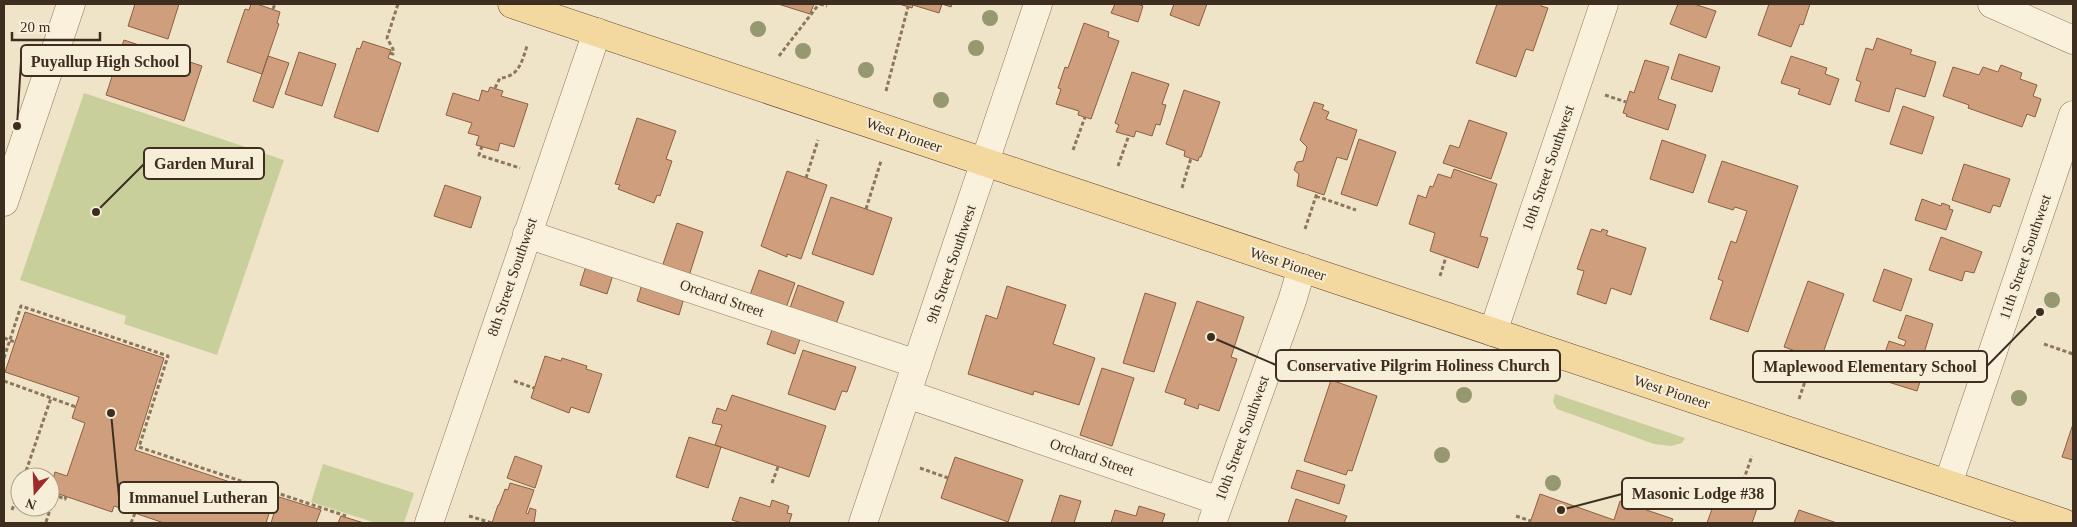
<svg xmlns="http://www.w3.org/2000/svg" width="2077" height="527" viewBox="0 0 2077 527" font-family="'Times New Roman',serif">
<style>
.green{fill:#c9cf9b}
.building{fill:#cf9f7d;stroke:#8d5f41}
.lines{fill:none;stroke-linecap:round;stroke-linejoin:round}
.minor-casing{stroke:#8d765c;stroke-width:29}
.major-casing{stroke:#5b4430;stroke-width:29}
.path{stroke:#8d765c;stroke-width:3;stroke-dasharray:4 2.5;stroke-linecap:butt}
.minor{stroke:#faf1dc;stroke-width:28}
.major{stroke:#f3d9a0;stroke-width:28}
.tree{fill:#96986f}
.labels{text-anchor:middle;dominant-baseline:central;stroke-width:4;stroke-linejoin:round;paint-order:stroke}
.street-label{font-size:15px;fill:#3d2e20;stroke:#f7eed8}
.leader{fill:none;stroke:#3d2e20;stroke-width:2}
.callout-dot{fill:#3d2e20;stroke:#f7eed8;stroke-width:2}
.callout{fill:#f7eed8;stroke:#3d2e20;stroke-width:2}
.callout-label{font-size:16px;text-anchor:middle;font-weight:bold;fill:#3d2e20}
</style>
<rect width="100%" height="100%" fill="#f0e4c8"/>
<path class="green" d="M84 93 284 160 217 355 124 324 126 316 20 280Z
M1555 394 1685 438 1682 443 1671 446 1654 444 1557 409 1553 402Z
M323 464 414 493 404 523H376L311 502Z"/>
<path class="building" d="M135 4H179L168 39 128 26Z
M251 4H257L280 12 277 23 279 24 262 74 227 62 245 9 249 10Z
M778 4H814L810 14Z
M899 4H952L951 7 942 4 939 13 913 5 912 8Z
M1115 4H1137L1143 6 1138 22 1111 13Z
M1174 4H1207L1199 26 1170 15Z
M1497 4H1542L1541 6 1548 8 1533 51 1526 49 1516 77 1476 63Z
M1678 4H1694L1716 11 1706 38 1670 24Z
M1769 4H1810L1803 25 1800 24 1791 47 1758 35Z
M1084 23 1109 32 1108 37 1119 41 1091 119 1078 115 1079 111 1056 104 1061 89 1058 88 1065 67 1068 68Z
M1877 38 1912 50 1910 54 1936 62 1925 97 1896 88 1889 112 1855 101 1861 82 1856 80 1866 48 1873 50Z
M124 40 202 66 184 121 106 95Z
M363 41 391 50 388 58 401 63 378 132 334 117 357 48 360 49Z
M299 52 336 64 322 106 285 94Z
M1679 54 1720 67 1712 92 1671 79Z
M268 56 289 63 273 108 253 101Z
M1791 56 1827 68 1825 74 1839 79 1830 105 1798 94 1800 89 1781 83Z
M1645 60 1669 67 1658 99 1676 105 1668 130 1626 116 1627 114 1623 113 1630 91 1634 93Z
M2001 65 2022 73 2020 79 2037 85 2033 96 2041 99 2035 117 2027 114 2022 127 1968 108 1969 105 1943 96 1953 67 1979 75 1983 67 1998 72Z
M1132 72 1169 84 1162 104 1166 105 1160 125 1156 124 1152 136 1136 131 1134 137 1116 132 1119 125 1115 123Z
M490 87 503 91 501 96 528 104 514 147 500 143 498 151 476 145 479 136 468 133 472 123 446 115 453 93 479 101 482 90 488 92Z
M1184 90 1220 102 1201 157H1199L1198 161 1184 156 1185 151 1166 144Z
M1314 102 1324 105 1322 109 1329 112 1326 119 1357 130 1347 160 1337 157 1324 195 1297 186 1299 174 1294 170 1297 162 1303 161 1307 147 1300 140Z
M1903 106 1934 117 1922 154 1890 144Z
M637 118 676 131 666 159 672 161 660 196 657 195 654 203 618 189 620 185 615 184Z
M1469 120 1507 133 1491 179 1443 163 1450 145 1459 148Z
M1359 139 1396 152 1377 206 1341 194Z
M1662 140 1706 155 1693 193 1650 179Z
M1722 161 1798 186 1748 332 1710 319 1723 281 1718 279 1731 241 1736 243 1747 211 1735 207 1733 210 1708 202Z
M1964 164 2010 179 2000 207 1993 205 1990 213 1952 200Z
M1454 169 1497 184 1480 236 1488 238 1478 268 1430 251 1435 233 1409 224 1418 195 1426 198 1430 186 1433 187 1438 174 1451 178Z
M787 171 827 185 801 259 787 254V257L761 246Z
M445 185 481 197 471 228 434 216Z
M831 197 892 218 873 275 812 254Z
M1922 199 1941 206 1942 203 1950 206 1949 209 1953 210 1946 230 1915 220Z
M677 223 703 232 689 276 662 267Z
M1591 229 1601 232 1602 229 1608 231 1606 235 1646 248 1631 295 1611 288 1606 304 1577 294 1584 271 1577 269Z
M1941 237 1982 252 1974 273 1965 271 1962 281 1929 270Z
M586 266 613 275 607 294 580 285Z
M1884 269 1912 279 1901 311 1873 301Z
M759 270 795 283 786 308 750 295Z
M1808 281 1844 294 1818 367 1801 361 1804 354 1784 347Z
M642 284 684 298 679 315 637 301Z
M798 285 844 302 836 324 790 308Z
M1007 286 1066 305 1053 344 1095 358 1079 405 1034 391 1033 395 968 374 986 315 997 319Z
M1145 293 1176 303 1154 372 1123 363Z
M1197 301 1244 317 1231 357 1237 359 1219 411 1199 404 1198 409 1184 404 1186 399 1165 392Z
M25 312 164 358 135 450 239 485 240 483 272 494 271 497 274 498 266 523H164L114 506 112 512 50 491 55 472 67 476 85 423 72 418 79 397 5 372Z
M1906 315 1933 324 1924 353 1929 354 1917 391 1885 381 1888 373 1879 370 1889 341 1904 346 1906 341 1898 338Z
M773 327 801 336 795 354 767 344Z
M803 350 856 367 847 392 842 391 835 410 788 394Z
M545 356 561 361 562 358 587 366 586 369 602 374 589 413 571 407 569 413 531 398Z
M1102 368 1134 378 1112 446 1080 435Z
M1331 380 1377 396 1352 471 1348 470 1346 475 1304 461Z
M732 395 826 426 809 477 715 445 722 425 712 423 717 408 726 411Z
M2073 424V460L2062 457Z
M689 437 721 447 708 488 676 477Z
M515 456 542 466 535 488 507 478Z
M955 457 1023 480 1008 522 941 498Z
M1297 470 1345 485 1339 504 1291 488Z
M510 483 534 490 526 513 528 514 530 508 536 510 534 523H492L498 505H499L505 489 508 490Z
M1732 490 1760 500 1752 523H1707L1717 495 1728 499Z
M1540 494 1614 520 1620 501 1673 519 1671 523H1530Z
M1060 495 1081 501 1074 523H1051Z
M279 497 321 510 316 523H271Z
M740 497 770 507 772 500 789 506 787 513 792 514 789 523H742L732 520Z
M1296 499 1347 516 1344 523H1288Z
M1139 506 1165 514 1162 523H1111L1115 510 1136 516Z
M1799 510 1837 523H1794Z
M341 516 364 523H338Z"/>
<g class="lines">
<defs>
<path id="minor" d="M1992 4 2073 40
M4 202 71 4
M527 234 917 364
M1493 332 1604 4
M907 394 1219 501
M1948 484 2073 115
M429 523 597 32
M863 523 1038 4
M1212 523 1292 301 1302 268"/>
<path id="major" d="M512 4 2064 523"/>
</defs>
<use href="#minor" class="minor-casing"/>
<use href="#major" class="major-casing"/>
<path class="path" d="M820 4 827 6
M273 9 275 4
M390 53 393 54V49L387 38 398 4
M779 56 819 4
M495 88 500 78C519 77 522 61 527 46
M886 91 908 7
M1605 95 1626 102
M482 146 479 155 520 168
M1073 150 1085 117
M1118 166 1129 135
M806 178 818 140
M1182 188 1191 158
M1316 196 1356 210
M866 209 881 161
M1305 229 1317 193
M1440 276 1446 257
M4 338 15 342
M2044 344 2073 354
M4 358 21 306 168 356 139 447 346 516
M4 381 76 407
M514 381 534 388
M1799 399 1811 364
M920 468 948 478
M24 477 51 398
M772 483 778 467
M1739 493 1752 456
M12 510 20 488
M469 516 492 523
M1516 516 1531 521
M46 522 55 495 65 499 66 496
M131 523 135 513
M1945 523V522"/>
<use href="#minor" class="minor"/>
<use href="#major" class="major"/>
</g>
<g class="tree">
<circle cx="990" cy="18" r="8"/>
<circle cx="758" cy="29" r="8"/>
<circle cx="976" cy="48" r="8"/>
<circle cx="803" cy="51" r="8"/>
<circle cx="866" cy="70" r="8"/>
<circle cx="941" cy="100" r="8"/>
<circle cx="2052" cy="300" r="8"/>
<circle cx="1464" cy="395" r="8"/>
<circle cx="2019" cy="398" r="8"/>
<circle cx="1442" cy="455" r="8"/>
<circle cx="1553" cy="483" r="8"/>
</g>
<g class="labels">
<g class="street-label">
<text transform="translate(904 135) rotate(19)">West Pioneer</text>
<text transform="translate(1548 168) rotate(-71)">10th Street Southwest</text>
<text transform="translate(2025 257) rotate(-71)">11th Street Southwest</text>
<text transform="translate(951 264) rotate(-71)">9th Street Southwest</text>
<text transform="translate(1288 264) rotate(18)">West Pioneer</text>
<text transform="translate(512 277) rotate(-71)">8th Street Southwest</text>
<text transform="translate(722 298) rotate(19)">Orchard Street</text>
<text transform="translate(1672 392) rotate(18)">West Pioneer</text>
<text transform="translate(1242 438) rotate(-70)">10th Street Southwest</text>
<text transform="translate(1092 457) rotate(19)">Orchard Street</text>
</g>
</g>
<path class="leader" d="M17 126L21 61M96 212L144 164M1211 337L1276 365M2040 312L1987 366M1561 510L1622 494M111 413L119 497"/>
<g class="callout-dot">
<circle cx="17" cy="126" r="5"/>
<circle cx="96" cy="212" r="5"/>
<circle cx="1211" cy="337" r="5"/>
<circle cx="2040" cy="312" r="5"/>
<circle cx="1561" cy="510" r="5"/>
<circle cx="111" cy="413" r="5"/>
</g>
<g class="callout">
<rect x="21" y="45" width="169" height="31" rx="5"/>
<rect x="144" y="148" width="120" height="31" rx="5"/>
<rect x="1276" y="350" width="284" height="31" rx="5"/>
<rect x="1753" y="351" width="234" height="31" rx="5"/>
<rect x="1622" y="478" width="153" height="31" rx="5"/>
<rect x="119" y="482" width="159" height="31" rx="5"/>
</g>
<g class="callout-label">
<text x="105" y="67">Puyallup High School</text>
<text x="204" y="169">Garden Mural</text>
<text x="1418" y="371">Conservative Pilgrim Holiness Church</text>
<text x="1870" y="372">Maplewood Elementary School</text>
<text x="1698" y="499">Masonic Lodge #38</text>
<text x="198" y="503">Immanuel Lutheran</text>
</g>
<rect width="2077" height="527" fill="none" stroke="#3d2e20" stroke-width="10"/>
<g transform="translate(35 492) rotate(199)"><circle r="24" fill="#f7eed8" stroke="#ada18e"/>
<path d="M0-4L9 19L0 12L-9 19Z" fill="#9e2a2b"/>
<text y="-8" font-size="14" font-weight="bold" text-anchor="middle" fill="#3d2e20">N</text>
</g>
<path d="M12 32v8h88v-8" fill="none" stroke="#3d2e20" stroke-width="2.5"/>
<text x="20" y="32" font-size="15" fill="#3d2e20" stroke="#f7eed8" stroke-width="4" paint-order="stroke">20 m</text>
</svg>
